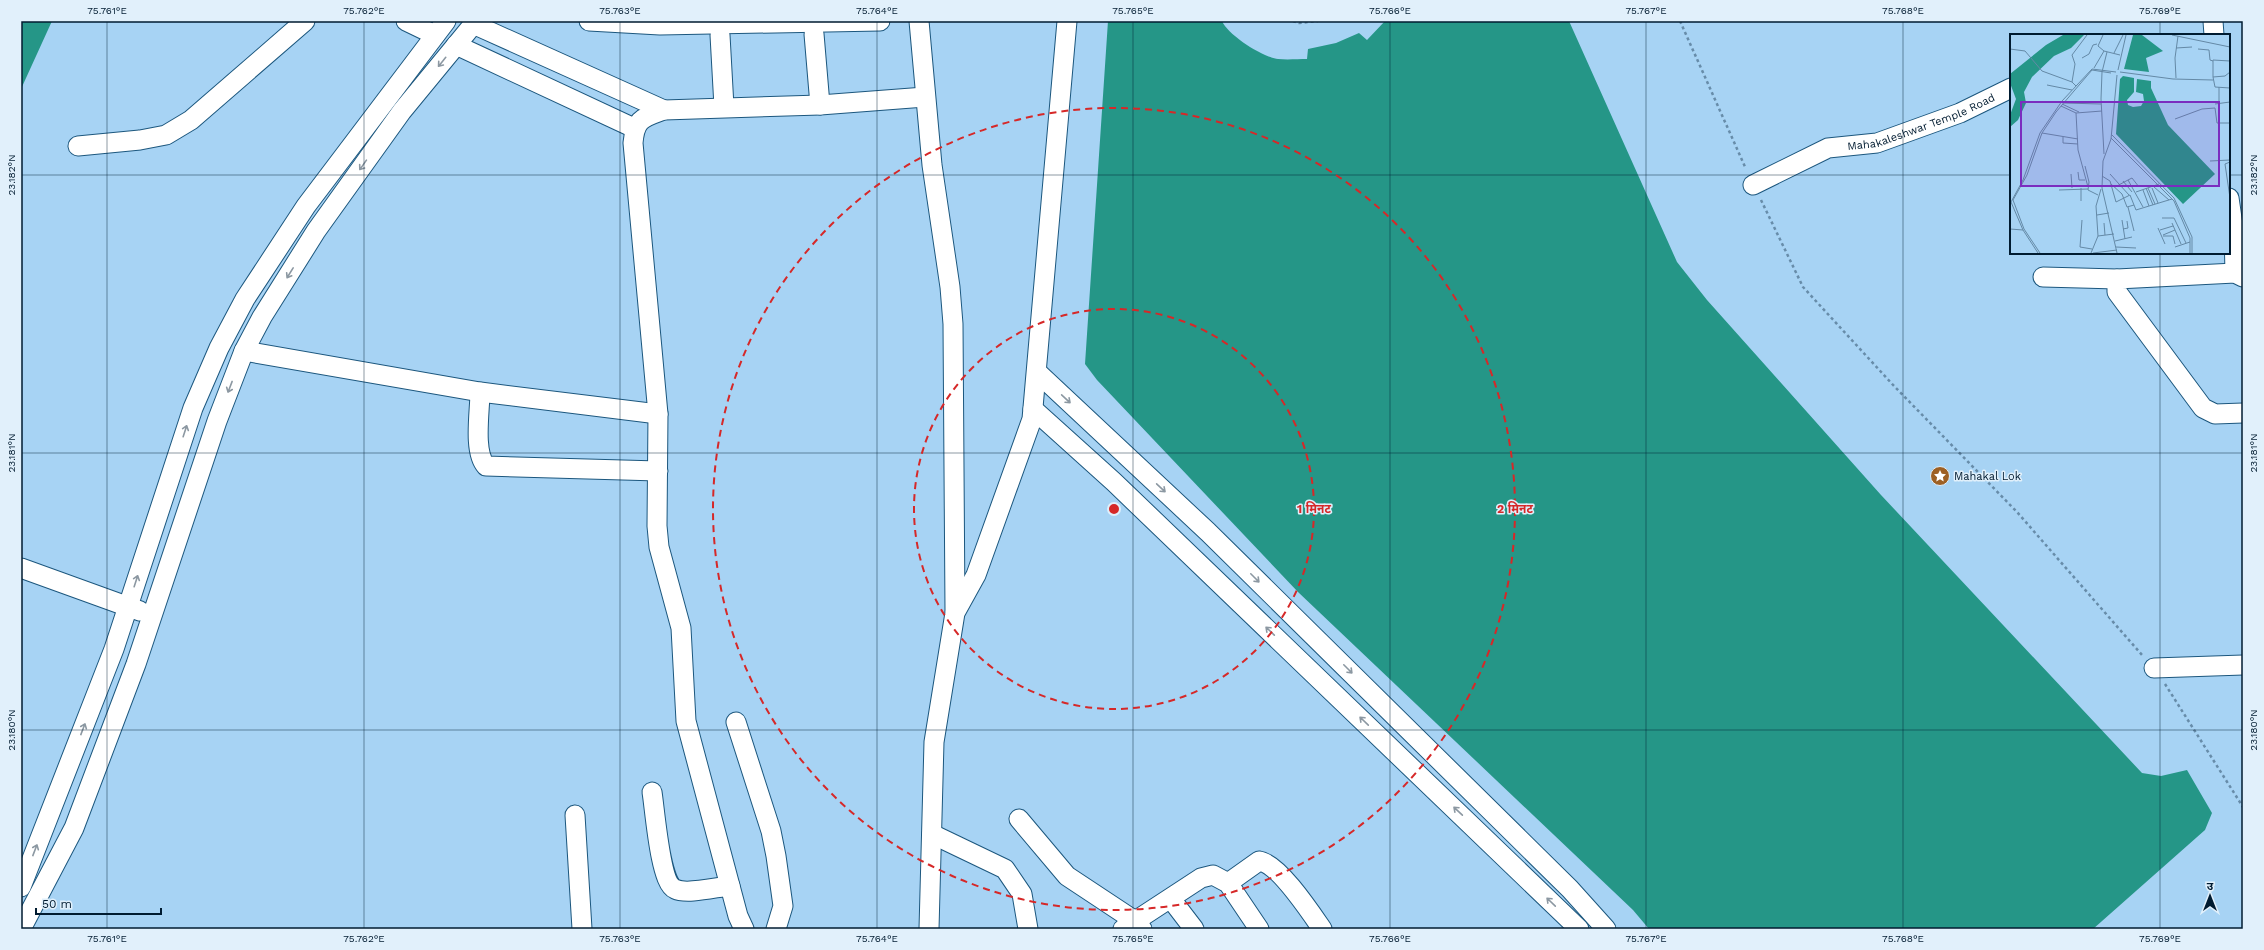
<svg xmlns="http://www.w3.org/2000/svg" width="2264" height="950" viewBox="0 0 2264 950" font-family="'Work Sans','Noto Sans Devanagari',sans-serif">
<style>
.water{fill:#259687}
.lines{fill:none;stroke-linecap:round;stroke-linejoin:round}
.minor-casing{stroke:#1c577e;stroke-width:21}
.path{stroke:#678ca9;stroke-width:2.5;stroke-dasharray:3 3;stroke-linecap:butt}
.minor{stroke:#fff;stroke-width:19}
.oneway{stroke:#8c98a2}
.ticks{fill:none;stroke:#001b30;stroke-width:1;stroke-opacity:0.45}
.ring{fill:none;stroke:#d62828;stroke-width:2;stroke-dasharray:7 5}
.labels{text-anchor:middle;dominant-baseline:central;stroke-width:3;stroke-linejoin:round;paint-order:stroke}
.street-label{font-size:11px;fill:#001b30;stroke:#e1f0fb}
.poi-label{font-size:11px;fill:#001b30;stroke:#e1f0fb;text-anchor:start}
.inset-road{fill:none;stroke:#6489a6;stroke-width:1}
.view{fill:#7b2cbf;fill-opacity:0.15;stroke:#7b2cbf;stroke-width:2}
.inset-edge{fill:none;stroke:#001b30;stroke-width:2}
.centre{fill:#d62828;stroke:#e1f0fb;stroke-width:2}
.ring-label{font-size:12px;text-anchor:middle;font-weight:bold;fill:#d62828;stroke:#e1f0fb;stroke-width:3;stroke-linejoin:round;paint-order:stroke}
.neatline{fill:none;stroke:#001b30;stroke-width:1.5}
.ticks-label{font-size:10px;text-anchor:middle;fill:#001b30}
</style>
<rect width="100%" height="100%" fill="#a7d3f4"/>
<path class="water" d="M21 21H52L21 89Z
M1108 21H1222C1228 35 1262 57 1278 59 1287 60 1298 59 1307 59L1308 49 1336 43 1359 33 1367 40 1385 21H1569L1677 262 1707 300 1881 495 2142 773 2161 776 2187 770 2212 813 2205 830 2093 929H1649L1633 910 1298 592 1097 380 1085 364Z"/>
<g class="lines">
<defs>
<g id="minor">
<path d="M406 21 435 35"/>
<path d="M589 21 660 25 880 21"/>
<path d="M919 21 932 165 950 287 953 324 955 611"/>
<path d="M2213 21 2214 35"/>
<path d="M473 24 664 110"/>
<path d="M814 34 820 105"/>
<path d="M720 35 724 107"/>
<path d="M456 45 634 128"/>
<path d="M78 146 140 140 166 135 191 120 305 21"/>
<path id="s1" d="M1753 185 1828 148 1877 143 1960 113 2011 88"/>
<path d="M2229 198 2234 232 2243 233"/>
<path d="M2234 232 2235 273"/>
<path d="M2043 277 2117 279"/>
<path d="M2243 277 2235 273 2117 279V292L2203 408 2215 414 2243 413"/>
<path d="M244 351 480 392 658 414"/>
<path d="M1038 373 1208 532 1570 889 1606 929"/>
<path d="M480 392C480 411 473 452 486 466L658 471"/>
<path d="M1033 409 1114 482 1579 929"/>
<path d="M21 568 140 611"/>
<path d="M2154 668 2243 665"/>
<path d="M736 722 771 831 776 856 783 906 776 929"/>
<path d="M652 792C655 810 660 883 675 889 687 895 717 887 730 886"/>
<path d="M575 815 582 929"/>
<path d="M1019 819 1067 876 1135 921 1142 929"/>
<path d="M932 834 1005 869 1022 894 1028 929"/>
<path d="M1228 883 1259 861C1278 863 1311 913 1322 929"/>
<path d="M21 887 114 649 193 408 219 348 245 299 306 206 446 21"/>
<path d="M1171 899 1194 929"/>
<path d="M21 929 74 828 136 664 217 421 244 351 262 317 316 231 402 111 476 21"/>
<path d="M744 929 738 916 686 721 681 628 659 547 657 526 658 414 633 143C635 119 642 118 664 110L820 105 925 97"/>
<path d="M929 929 934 742 955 613 976 575 1032 419 1067 21"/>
<path d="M1123 929 1201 878 1213 875 1228 883 1259 929"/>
</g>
</defs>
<use href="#minor" class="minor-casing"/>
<path class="path" d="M1293 21 1299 23 1318 21
M1680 21 1746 169
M1761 200 1803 287 1894 386 2017 512 2142 655
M2165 684 2243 807
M2243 929V928"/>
<use href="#minor" class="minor"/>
</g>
<defs><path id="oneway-shaft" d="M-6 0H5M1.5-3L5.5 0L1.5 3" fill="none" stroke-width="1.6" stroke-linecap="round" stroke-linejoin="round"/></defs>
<g class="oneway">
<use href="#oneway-shaft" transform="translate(442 62) rotate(129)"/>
<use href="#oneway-shaft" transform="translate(363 165) rotate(125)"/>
<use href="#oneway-shaft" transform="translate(290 273) rotate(122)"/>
<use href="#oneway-shaft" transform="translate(230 387) rotate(111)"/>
<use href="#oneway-shaft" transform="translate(1066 399) rotate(43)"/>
<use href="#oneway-shaft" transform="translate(185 431) rotate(-72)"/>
<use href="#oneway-shaft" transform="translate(1161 488) rotate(43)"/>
<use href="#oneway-shaft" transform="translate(1255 578) rotate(45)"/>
<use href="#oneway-shaft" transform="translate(136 581) rotate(-72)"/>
<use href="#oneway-shaft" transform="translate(1270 631) rotate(-136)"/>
<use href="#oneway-shaft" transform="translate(1348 669) rotate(45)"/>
<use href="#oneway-shaft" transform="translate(1364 721) rotate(-136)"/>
<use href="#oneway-shaft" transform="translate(83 729) rotate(-69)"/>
<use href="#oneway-shaft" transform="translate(1458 811) rotate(-137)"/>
<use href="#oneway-shaft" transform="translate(35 850) rotate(-69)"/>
<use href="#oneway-shaft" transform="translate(1551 902) rotate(-136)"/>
</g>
<path class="ticks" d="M107 21V929M364 21V929M620 21V929M877 21V929M1133 21V929M1390 21V929M1646 21V929M1903 21V929M2160 21V35M21 175H2011M2229 175H2243M2160 253V929M21 453H2243M21 730H2243"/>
<g class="ring">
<circle cx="1114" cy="509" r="200"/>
<circle cx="1114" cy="509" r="401"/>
</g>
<defs>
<symbol id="sight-disc" viewBox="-11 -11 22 22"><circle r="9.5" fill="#9d6024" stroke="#e1f0fb"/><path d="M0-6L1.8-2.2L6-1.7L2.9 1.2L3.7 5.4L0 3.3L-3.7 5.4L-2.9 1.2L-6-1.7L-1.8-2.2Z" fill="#fff"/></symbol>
</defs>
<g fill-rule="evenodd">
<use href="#sight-disc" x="1929" y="465" width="22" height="22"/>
</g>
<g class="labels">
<g class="street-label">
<text stroke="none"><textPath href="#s1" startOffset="181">Mahakaleshwar Temple Road</textPath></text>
</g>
<g class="poi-label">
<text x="1954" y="476">Mahakal Lok</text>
</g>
</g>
<g transform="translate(2010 34)">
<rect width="220" height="220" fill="#a7d3f4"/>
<path d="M53 1H74L61 14 44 22 22 43 14 58 16 69 8 86 0 93V81L6 65 0 49V40L36 11ZM123 1H132L153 17 136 24 139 38 114 35ZM113 42 124 44V58L117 66 118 71 123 73 131 72 134 67 133 60 126 58 127 45 141 47V54L158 91 205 140 173 170 106 100 110 45Z" fill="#259687"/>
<path class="inset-road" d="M93 1 88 12 94 17 110 21M162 1 220 13M166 14 182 13M0 15 15 17 32 37 62 48M188 15 199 16 200 26 203 27M104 19 113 1M72 24 79 20 83 11 87 10M220 27 203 26V43L205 53 220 54M84 34 94 17M108 36 116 1M110 38 163 45 203 46M107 41 101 105 93 127 92 154 107 219M203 43 215 42 220 38M166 44 165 24 168 2M37 51 62 56M66 52 62 48 65 30 62 21 77 1M209 53V70M54 69 91 70M52 70 69 78M205 70 220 68M51 72 66 79M165 85 192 75 205 74 207 89H220M32 99 68 105M102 101 164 164 182 203V219M53 103V109L68 110M101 104 164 167 180 204V219M94 120 91 65 92 38 97 18M200 127 220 126M220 128 215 130 220 164M75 132 79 148 78 156 88 161M68 138 69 146H75M61 140 62 154M100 140 119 161M92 142 100 147 106 168 120 161 126 176 162 165M118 146 122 144 129 153M113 147 122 158M101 150 112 160 117 173 124 171M78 153 68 116 66 79 92 77M105 153 118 146 133 173M144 153 159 166M136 154 143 171M138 154 145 170M142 154 148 169M49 156 78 155M133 156 139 172M126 158 149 150M71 167V154M118 173 124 197M87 181 99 179M152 184H164L176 209M72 186 70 213 82 215M112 186 115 205M94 189 95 201M162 189 171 210M148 194 155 210M0 195 13 196M113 195 118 194 117 187M150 196 163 192M153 201 165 196M88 202 104 200M153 202H163L165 210M105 207 122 203M106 213 126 214M165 213 180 208M28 219 13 196 1 168 13 146 30 99 52 67 82 35 106 38M30 219 14 195 3 166 17 141 32 99 46 78 82 36 101 39M81 219 88 202 86 172 91 155M83 219 107 216"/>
<path class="view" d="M11 68H209V152H11Z"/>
<rect width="220" height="220" class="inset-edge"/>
</g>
<circle cx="1114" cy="509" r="6" class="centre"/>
<g class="ring-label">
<text x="1314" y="513">1 मिनट</text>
<text x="1515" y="513">2 मिनट</text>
</g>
<rect width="2264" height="950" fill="none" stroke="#e1f0fb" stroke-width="44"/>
<g transform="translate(2210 896)" stroke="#e1f0fb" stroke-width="3" paint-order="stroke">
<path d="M0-3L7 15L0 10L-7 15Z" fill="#001b30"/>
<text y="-6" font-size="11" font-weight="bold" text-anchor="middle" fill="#001b30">उ</text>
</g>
<path d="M36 908v6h125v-6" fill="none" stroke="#001b30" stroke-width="2"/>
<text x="42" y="908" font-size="12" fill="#001b30" stroke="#e1f0fb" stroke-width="3" paint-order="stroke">50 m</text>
<rect x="22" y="22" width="2220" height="906" class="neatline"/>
<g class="ticks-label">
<text x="107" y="14">75.761°E</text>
<text x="364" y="14">75.762°E</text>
<text x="620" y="14">75.763°E</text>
<text x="877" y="14">75.764°E</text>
<text x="1133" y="14">75.765°E</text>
<text x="1390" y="14">75.766°E</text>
<text x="1646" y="14">75.767°E</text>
<text x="1903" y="14">75.768°E</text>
<text x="2160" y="14">75.769°E</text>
<text transform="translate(11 175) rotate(-90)" y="4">23.182°N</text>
<text transform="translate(2253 175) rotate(-90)" y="4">23.182°N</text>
<text transform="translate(11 453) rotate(-90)" y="4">23.181°N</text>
<text transform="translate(2253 453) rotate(-90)" y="4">23.181°N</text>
<text transform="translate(11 730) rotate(-90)" y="4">23.180°N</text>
<text transform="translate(2253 730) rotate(-90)" y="4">23.180°N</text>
<text x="107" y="942">75.761°E</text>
<text x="364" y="942">75.762°E</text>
<text x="620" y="942">75.763°E</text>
<text x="877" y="942">75.764°E</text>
<text x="1133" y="942">75.765°E</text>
<text x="1390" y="942">75.766°E</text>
<text x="1646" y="942">75.767°E</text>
<text x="1903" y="942">75.768°E</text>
<text x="2160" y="942">75.769°E</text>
</g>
</svg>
